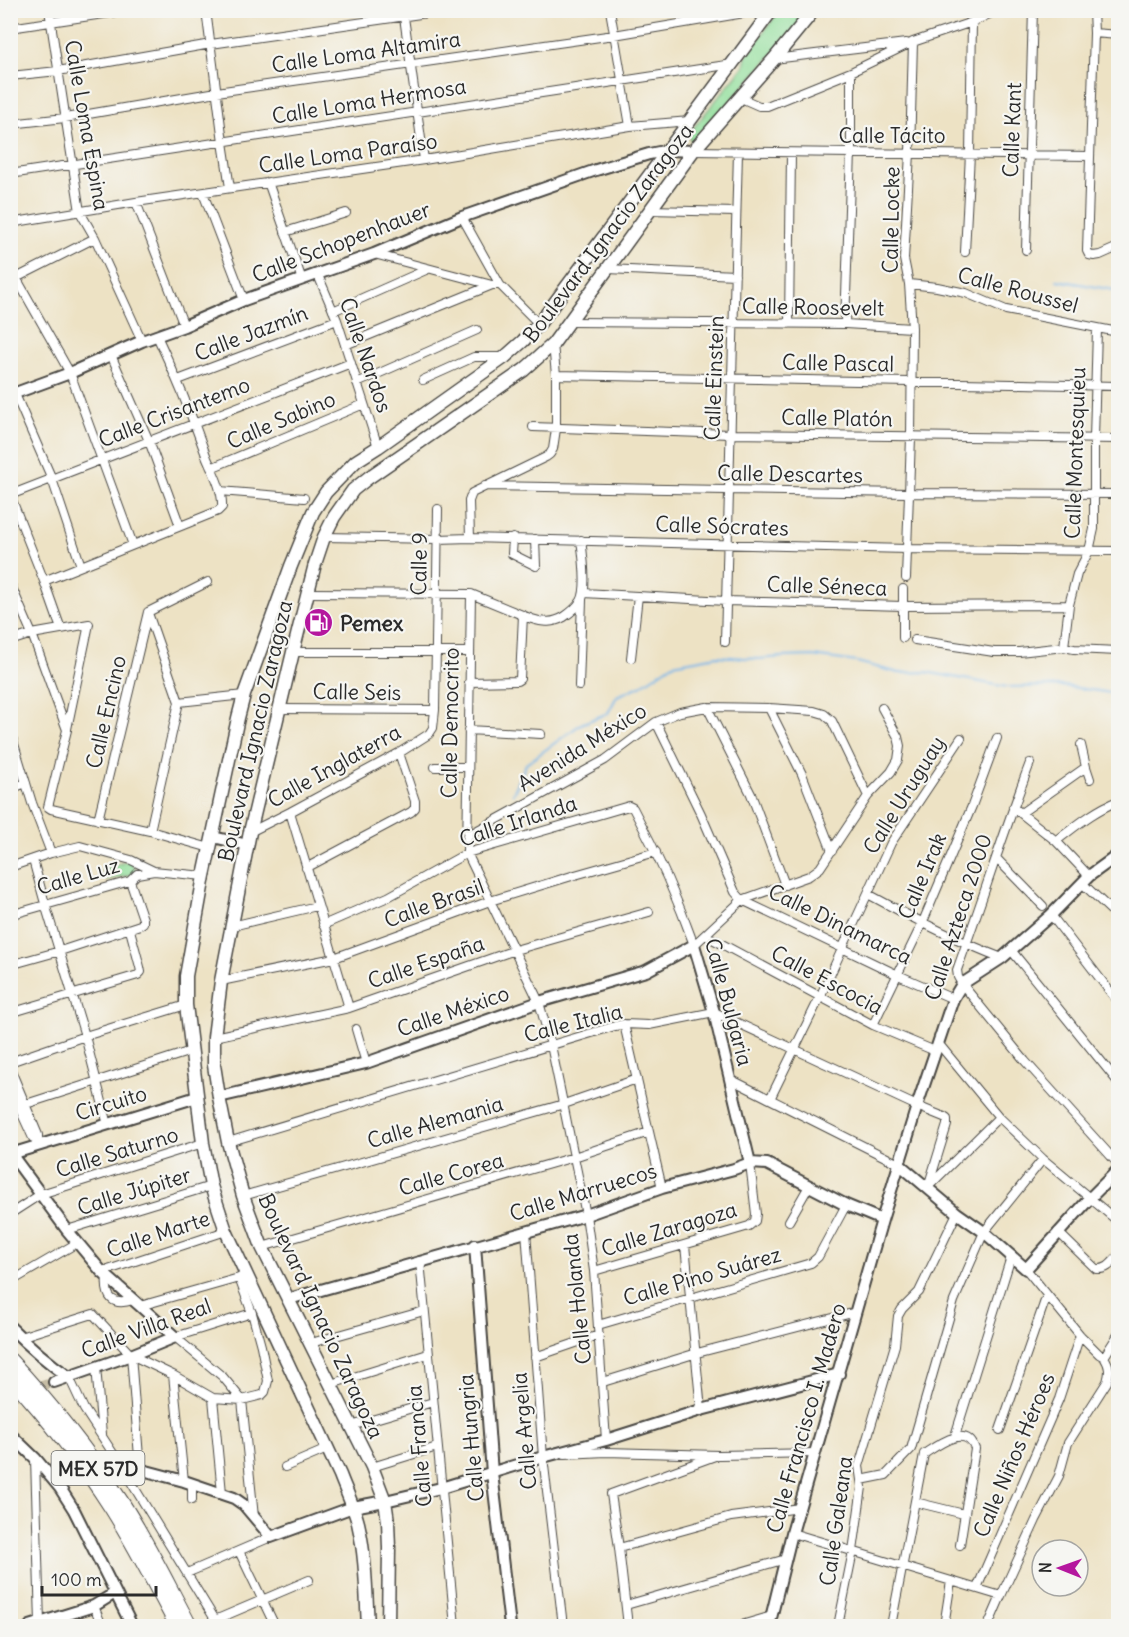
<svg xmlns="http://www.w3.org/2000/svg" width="1129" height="1637" viewBox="0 0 1129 1637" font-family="Delius,sans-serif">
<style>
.green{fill:#93df9c;stroke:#5f8564;stroke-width:1.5}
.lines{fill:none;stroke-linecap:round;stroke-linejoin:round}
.stream{stroke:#76b5ea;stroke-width:2}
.secondary-tunnel{stroke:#c6bda5;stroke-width:10;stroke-dasharray:10 5;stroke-linecap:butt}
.street-casing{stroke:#484642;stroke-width:10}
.secondary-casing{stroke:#484642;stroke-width:14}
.primary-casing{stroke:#484642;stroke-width:15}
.highway-casing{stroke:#484642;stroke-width:16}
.street{stroke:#fff;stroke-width:8}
.secondary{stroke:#fff;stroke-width:10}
.primary{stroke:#fff;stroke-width:12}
.highway{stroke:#fff;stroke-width:14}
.labels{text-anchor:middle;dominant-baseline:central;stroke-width:4.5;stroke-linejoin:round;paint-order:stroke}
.shield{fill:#f6f6f2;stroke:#686867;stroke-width:1.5}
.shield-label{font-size:20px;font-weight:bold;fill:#2b2b2b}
.street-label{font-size:21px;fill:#2b2b2b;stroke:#f6f6f2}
.poi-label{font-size:21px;font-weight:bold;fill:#2b2b2b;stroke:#f6f6f2;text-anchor:start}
</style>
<rect width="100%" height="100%" fill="#f6f6f2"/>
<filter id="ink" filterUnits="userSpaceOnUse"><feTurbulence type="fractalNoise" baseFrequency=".0167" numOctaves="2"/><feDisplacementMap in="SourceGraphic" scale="12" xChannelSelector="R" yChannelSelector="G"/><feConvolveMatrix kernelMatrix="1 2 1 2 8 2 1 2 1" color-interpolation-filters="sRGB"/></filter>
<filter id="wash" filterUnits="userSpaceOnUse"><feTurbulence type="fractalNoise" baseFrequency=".008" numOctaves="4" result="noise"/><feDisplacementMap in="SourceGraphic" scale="24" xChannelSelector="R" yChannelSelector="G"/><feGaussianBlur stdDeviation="1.35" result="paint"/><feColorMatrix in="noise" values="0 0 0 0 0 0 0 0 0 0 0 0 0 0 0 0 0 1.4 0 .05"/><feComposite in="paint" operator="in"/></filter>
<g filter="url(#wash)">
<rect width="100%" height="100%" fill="#ede2c4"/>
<path class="green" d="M779 11H811L695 142H692L688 136 689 133 744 66 746 56Z
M131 860 137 874 105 880 102 869Z"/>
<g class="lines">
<path class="stream" d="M1057 280 1114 290 1118 292
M513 794 526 764 581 724 608 713 617 696 640 686 673 664 717 656 758 659 783 657 813 656 857 662 899 673 926 672 1007 687 1063 686 1118 694"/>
</g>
</g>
<g filter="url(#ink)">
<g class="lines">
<path class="secondary-tunnel" d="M10 1397 54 1382"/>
<defs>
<path id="street" d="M49 10 80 212 95 238 142 341
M206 10 223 142 230 188
M403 10 424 160
M610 10 630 126
M1093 10 1094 33 1087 251 1089 255 1094 256 1100 255 1118 247
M10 28 130 10
M1094 33 1118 35
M774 59 906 43
M10 76 58 71 211 44 448 10
M741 98 759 106H767L851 72 913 42 972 22 998 10
M10 124 65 118 217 92 614 35 762 10
M693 151 1090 156
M10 174 733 64
M268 182 302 280
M203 193 244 300
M136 202 184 326
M649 210 736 212
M462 217 500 285 539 324
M10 223 136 202 424 160 630 126 690 121
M285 232 346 213
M1026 250 1033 10
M965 252 970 154 972 22
M374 254 492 285
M10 267 70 373 133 545
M608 269 735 275
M318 275 337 320 378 447
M18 277 95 238
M909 284 937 287 966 293 1006 310 1118 332
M333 311 428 269
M570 322 845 324 912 328
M789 324 791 153
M845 324 851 152V72
M345 345 492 285H500
M111 355 149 441 180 526
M556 375 1118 386
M178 380 337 320
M423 380 474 357H503
M357 383 477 330
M10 387 15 394 52 479 81 566
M533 427 730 434 1118 439
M211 468 364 404
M485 486 908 493 1118 494
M220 491 304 498
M10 495 351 363
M10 495 44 581 61 629
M324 537 438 539 470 538 907 549 1118 551
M470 538 469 501 472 493 546 457 550 454 553 449 556 429V375L553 344
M513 538 512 554 536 566 535 539
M906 578 911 437 912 328 909 284 904 259 910 153 913 42
M44 581 218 511 222 507C223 490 213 472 207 458 192 416 176 376 157 336
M10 583 32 634 67 730 48 807 51 809 150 831 210 848
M903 589V638
M308 593 471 594 532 619C544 623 553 623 564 617 570 613 577 607 581 601 588 589 583 554 581 540
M584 593 726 601 903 606 1069 605
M471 594 467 853 539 1002 551 1045 586 1215 594 1271 606 1440
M148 612 208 582
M148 613 179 702
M915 640 994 652H1019L1064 647 1074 649 1118 651
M10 641 32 634 89 624 67 729
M725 642 738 152
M1064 647 1069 605 1077 574 1089 551 1094 529V439L1097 329
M293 652H469
M631 658 638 596
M469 682 517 681 520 679 523 615
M579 686 582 600
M179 702 244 695
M707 707 751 794 785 885
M769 708 802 774 832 851
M279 709 435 710
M656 722 701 814 735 892 742 900 896 974 953 999
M468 730 541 734
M10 731 32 803 51 853
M1081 745 1086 767 1090 779
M1030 763C1004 831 982 901 957 970L958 977 962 984 1025 1061 1118 1164
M435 767H468
M10 789 26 783
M1013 807 1056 841 1089 876
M290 812 349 1008
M1021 813 1086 767
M98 820 148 612
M150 831 179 702
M250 832 290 812 399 753 429 734 433 728 435 710 438 509
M467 836 605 760 656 722 680 712 707 707 769 708 814 711 824 714 832 721 868 796
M1056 841C1076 826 1095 810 1118 801
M997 859 1043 906
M33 860 44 900
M10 867 51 853 80 846 131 860 154 871 204 876
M306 868 411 812 415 808V801L399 753
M1082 883 1118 917
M868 894C912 918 955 940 1002 958
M45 904 85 1036 108 1125
M10 915 130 881 137 874 154 871
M1051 915 1118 1002
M323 925 388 897 467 853 629 806 633 808C657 853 677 897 694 945L742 900 809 876 820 868 868 796 891 772 898 760 900 746 898 737 882 708
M232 926 317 906
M705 935 873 1025 935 1051
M1011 950 1118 1082
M10 965 60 951 140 925 143 923V919L130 881
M221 981 334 958 490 901 575 875 656 852
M10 1013 138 975 141 972 140 967 130 930
M624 1024 662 1188
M873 1025 922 924 972 806 997 738
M356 1029 366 1063
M214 1037 349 1008 515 950 649 912
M938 1043 999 1117 1043 1159 1115 1219
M10 1062 85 1036 186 1005
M10 1068 38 1135V1141
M730 1079 899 1164
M10 1088 33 1138 38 1142
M770 1099 820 997 891 843 961 738
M26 1104 191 1051
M228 1142 615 1026 624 1024 649 1025 714 1012 917 1106 944 1117 947 1119V1125L928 1187
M929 1186 999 1117
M243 1196 564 1104 637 1079
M10 1214 41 1194 203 1143
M789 1221 809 1186
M67 1230 211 1186
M526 1231 543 1457 563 1626
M1058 1232 1096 1269C1107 1270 1111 1264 1118 1256
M685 1245 701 1410
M262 1247 574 1157 649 1132
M420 1261 455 1626
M1026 1269 1080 1335 1099 1354 1104 1357 1118 1335
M594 1271 749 1226 755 1221 756 1214 750 1163
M102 1272 226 1231
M107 1277C105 1297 112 1307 133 1300
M10 1282 77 1243
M140 1306 239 1278 242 1276
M598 1325 811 1263 818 1257 846 1205
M20 1337 93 1314 131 1355 140 1470
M175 1337 223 1377 242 1400 254 1517
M175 1337 252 1313
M311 1343 424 1311
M131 1355 173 1375 213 1398 242 1400 262 1395 265 1392 268 1381 261 1346 252 1313 239 1278
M535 1357 599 1335
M96 1367 102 1434
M173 1375 184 1481
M69 1377 84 1409 120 1464 219 1626
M603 1382 697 1353 856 1312
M331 1384 428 1354
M213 1398 222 1493
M351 1426 433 1402
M1000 1430 1047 1295
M955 1436 1011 1257
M565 1454 606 1452 719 1455 815 1453
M924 1454C938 1445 966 1423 975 1449L960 1545
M35 1459 40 1623
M285 1467 327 1449
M372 1467 437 1447
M861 1480 886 1475 911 1449 954 1301 984 1232 1043 1159
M192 1500V1484
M915 1502 964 1514
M792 1533 1001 1596
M619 1548 731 1517 800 1508
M239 1551 275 1626
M187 1573 271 1537
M977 1588 1059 1399 1080 1335
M626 1605 786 1559
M94 1606 102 1626
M215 1620 309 1580
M628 1626 619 1548 611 1494 715 1456
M738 1626 772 1616
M838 1626 853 1551 862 1487 859 1466 895 1345 898 1316 902 1309 919 1292 957 1213
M891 1626 924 1454
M944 1626 951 1581
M988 1626 1001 1596 1036 1520 1059 1476 1068 1443 1107 1382C1110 1372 1110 1366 1104 1357"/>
<path id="secondary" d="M10 395 70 373 142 341 184 326 244 300 374 254 462 217 596 170 649 154 669 150 693 151
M213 837 248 845
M219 1097 366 1063 539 1002 646 971 694 945 714 1012 750 1163
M899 1164 957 1213 984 1232 1026 1269 1091 1197 1118 1170
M475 1245 492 1473 510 1626
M289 1299 586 1215 662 1188 734 1169 750 1163 767 1164 846 1205 882 1220
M10 1327C29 1346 47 1362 69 1377
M54 1382 131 1355 175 1337 102 1272 67 1230 11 1154 197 1097
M10 1434 35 1458 60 1488 74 1510 132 1626
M120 1464 184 1481 234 1498 244 1505 271 1537 353 1507 385 1501 441 1488 543 1457 606 1440 701 1410 839 1374
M30 1626 94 1606 115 1593
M769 1626 792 1533 882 1220 917 1106 953 999 962 984 1002 958 1051 915 1089 876 1118 855"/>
<path id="primary" d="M368 1626C366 1593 366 1557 358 1523 354 1507 346 1491 340 1475L226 1231 211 1186 203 1143 186 1005V976L204 876 238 718 244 695 291 566 313 512 326 492 356 461 378 447 505 357 523 341 539 324 772 10
M388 1626 389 1548 388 1521 385 1501 372 1467 262 1247 243 1196 228 1142 219 1097 214 1065V1037L221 981 250 832 293 652 315 564 324 537 334 517 353 490 368 478 524 370 553 344 693 151 774 59 814 10"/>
<path id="highway" d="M10 1360C51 1404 88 1451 121 1501 147 1541 168 1585 190 1626
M10 1377C48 1418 82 1462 112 1509 136 1547 156 1587 177 1626"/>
</defs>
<use href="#street" class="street-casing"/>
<use href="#secondary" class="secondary-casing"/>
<use href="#primary" class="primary-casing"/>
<use href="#highway" class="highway-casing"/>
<use href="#street" class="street"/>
<use href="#secondary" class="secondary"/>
<use href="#primary" class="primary"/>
<use href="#highway" class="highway"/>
</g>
</g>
<defs>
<symbol id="fuel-disc" viewBox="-11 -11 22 22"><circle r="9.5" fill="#b5179e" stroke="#f6f6f2"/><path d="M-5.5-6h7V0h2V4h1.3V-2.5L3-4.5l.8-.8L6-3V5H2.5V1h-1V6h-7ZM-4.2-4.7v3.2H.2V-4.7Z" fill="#fff"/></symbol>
</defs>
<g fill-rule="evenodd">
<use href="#fuel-disc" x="302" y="606" width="33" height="33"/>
</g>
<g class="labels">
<rect class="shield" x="51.5" y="1451" width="93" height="34" rx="4.5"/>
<g class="shield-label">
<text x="98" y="1468">MEX 57D</text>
</g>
<g class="street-label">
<text transform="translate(366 52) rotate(-8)">Calle Loma Altamira</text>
<text transform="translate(369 101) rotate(-9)">Calle Loma Hermosa</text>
<text transform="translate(87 125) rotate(80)">Calle Loma Espina</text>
<text transform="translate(1012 130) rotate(-88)">Calle Kant</text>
<text x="892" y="135">Calle Tácito</text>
<text transform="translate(348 153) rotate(-8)">Calle Loma Paraíso</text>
<text transform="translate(891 220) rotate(-89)">Calle Locke</text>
<text transform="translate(608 233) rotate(-53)">Boulevard Ignacio Zaragoza</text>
<text transform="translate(341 242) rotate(-21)">Calle Schopenhauer</text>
<text transform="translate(1018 290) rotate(15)">Calle Roussel</text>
<text transform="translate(813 307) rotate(1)">Calle Roosevelt</text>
<text transform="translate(251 333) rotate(-21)">Calle Jazmín</text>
<text transform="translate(366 355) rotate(71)">Calle Nardos</text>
<text transform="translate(838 363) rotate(1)">Calle Pascal</text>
<text transform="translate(714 378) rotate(-88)">Calle Einstein</text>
<text transform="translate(174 412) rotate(-21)">Calle Crisantemo</text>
<text transform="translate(837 418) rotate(1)">Calle Platón</text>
<text transform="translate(281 420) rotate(-23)">Calle Sabino</text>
<text transform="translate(1075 453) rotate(-88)">Calle Montesquieu</text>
<text transform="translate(790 474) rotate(1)">Calle Descartes</text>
<text transform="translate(722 526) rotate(2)">Calle Sócrates</text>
<text transform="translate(419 564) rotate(-89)">Calle 9</text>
<text transform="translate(827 586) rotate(2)">Calle Séneca</text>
<text transform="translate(357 692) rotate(1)">Calle Seis</text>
<text transform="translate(106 712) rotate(-77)">Calle Encino</text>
<text transform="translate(450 723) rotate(-89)">Calle Democrito</text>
<text transform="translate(255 731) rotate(-77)">Boulevard Ignacio Zaragoza</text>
<text transform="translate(582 747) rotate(-32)">Avenida México</text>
<text transform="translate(334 766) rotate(-29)">Calle Inglaterra</text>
<text transform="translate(904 795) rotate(-58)">Calle Uruguay</text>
<text transform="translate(518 821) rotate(-18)">Calle Irlanda</text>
<text transform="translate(78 876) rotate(-16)">Calle Luz</text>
<text transform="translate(922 876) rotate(-67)">Calle Irak</text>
<text transform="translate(434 903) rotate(-20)">Calle Brasil</text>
<text transform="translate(958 917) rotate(-72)">Calle Azteca 2000</text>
<text transform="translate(840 924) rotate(26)">Calle Dinamarca</text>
<text transform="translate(426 962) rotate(-19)">Calle España</text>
<text transform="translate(827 980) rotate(28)">Calle Escocia</text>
<text transform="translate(729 1002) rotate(75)">Calle Bulgaria</text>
<text transform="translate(453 1011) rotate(-19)">Calle México</text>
<text transform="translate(573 1023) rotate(-14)">Calle Italia</text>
<text transform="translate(111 1103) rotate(-17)">Circuito</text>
<text transform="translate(435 1122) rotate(-16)">Calle Alemania</text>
<text transform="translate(117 1152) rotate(-17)">Calle Saturno</text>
<text transform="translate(451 1174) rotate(-16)">Calle Corea</text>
<text transform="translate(134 1191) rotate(-17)">Calle Júpiter</text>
<text transform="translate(583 1192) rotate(-17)">Calle Marruecos</text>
<text transform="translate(669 1229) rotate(-17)">Calle Zaragoza</text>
<text transform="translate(158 1234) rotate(-18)">Calle Marte</text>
<text transform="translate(702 1276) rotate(-16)">Calle Pino Suárez</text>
<text transform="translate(577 1299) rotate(-96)">Calle Holanda</text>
<text transform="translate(321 1316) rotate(65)">Boulevard Ignacio Zaragoza</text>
<text transform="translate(146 1328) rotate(-20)">Calle Villa Real</text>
<text transform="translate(806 1418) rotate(-74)">Calle Francisco I. Madero</text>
<text transform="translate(524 1431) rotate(-95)">Calle Argelia</text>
<text transform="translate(471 1438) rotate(-95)">Calle Hungria</text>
<text transform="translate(419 1446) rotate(-95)">Calle Francia</text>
<text transform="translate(1014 1455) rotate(-67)">Calle Niños Héroes</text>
<text transform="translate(836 1521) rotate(-82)">Calle Galeana</text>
</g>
<g class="poi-label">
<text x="340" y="623">Pemex</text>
</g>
</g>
<rect width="1129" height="1637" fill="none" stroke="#f6f6f2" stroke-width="36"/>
<g transform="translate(1060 1568) rotate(271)"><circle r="28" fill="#f6f6f2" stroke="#a5a5a2" stroke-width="1.5"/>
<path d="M0-4.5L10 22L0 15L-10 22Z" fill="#b5179e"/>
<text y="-9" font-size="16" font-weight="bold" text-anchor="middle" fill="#2b2b2b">N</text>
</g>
<path d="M42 1586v9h114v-9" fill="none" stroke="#2b2b2b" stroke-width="3"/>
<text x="51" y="1586" font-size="18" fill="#2b2b2b" stroke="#f6f6f2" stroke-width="4.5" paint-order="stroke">100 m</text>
</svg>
